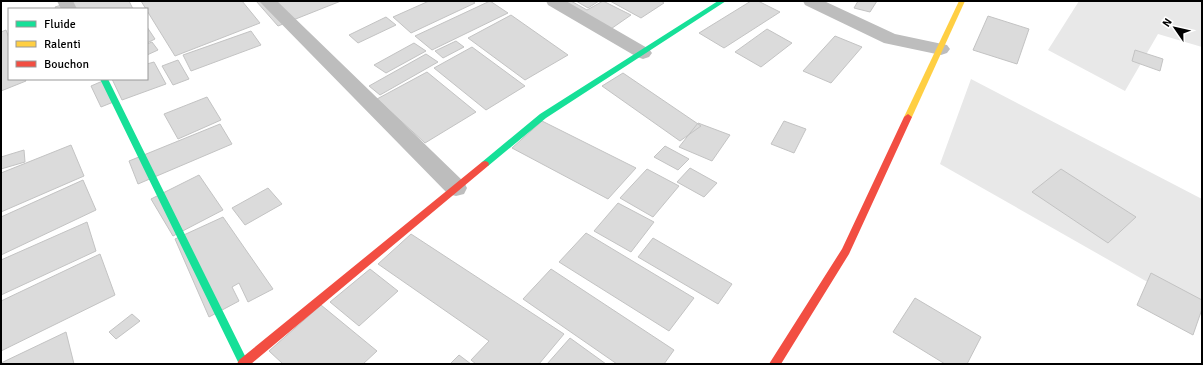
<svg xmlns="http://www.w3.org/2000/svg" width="1203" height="365" viewBox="0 0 1203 365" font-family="Signika,sans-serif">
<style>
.green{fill:#e8e8e8}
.building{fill:#dbdbdb;stroke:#c3c3c3}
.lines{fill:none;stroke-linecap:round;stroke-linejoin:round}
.street{fill:#bdbdbd;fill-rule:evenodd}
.fast{fill:#16e098;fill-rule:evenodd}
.slow{fill:#ffcf43;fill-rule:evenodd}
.jam{fill:#f24e42;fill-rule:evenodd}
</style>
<rect width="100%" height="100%" fill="#fff"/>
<path class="green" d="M1079 1H1202V47L1158 34 1125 91 1048 50Z
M971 79 1202 199V313L940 164Z"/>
<path class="building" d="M74 1H129L133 9H56L55 7Z
M141 1H242L260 23 175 56Z
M256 1H341L278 26Z
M429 1H472L475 3 411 33 393 17Z
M490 1 508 13 432 50 415 36Z
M551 1H571L587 10 603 1 631 15 605 33Z
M576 1H599L588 8Z
M610 1H661L664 3 641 18Z
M751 1H758L780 12 724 48 699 33Z
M858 1H877L870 12 854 8Z
M511 15 568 55 525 80 468 38Z
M988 16 1029 29 1017 64 973 50Z
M386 17 396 25 358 43 349 35Z
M147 27 155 39 147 43Z
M767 29 792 43 761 67 735 52Z
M6 30 9 38V79H25L26 81 1 91V32Z
M251 31 261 45 191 71 183 55Z
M835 36 862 47 831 83 803 71Z
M456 41 464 47 443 58 435 51Z
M152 42 158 50 147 55V44Z
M414 43 426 51 386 73 374 65Z
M472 47 525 86 486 110 434 68Z
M1135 50 1163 59 1160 71 1132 61Z
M426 54 438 62 380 95 369 86Z
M178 60 189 79 173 85 162 66Z
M154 62 166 84 122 100 112 79H147V64Z
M427 72 476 112 425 143 377 99Z
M623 73 701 126 680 141 602 86Z
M105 80 116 101 101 107 91 86Z
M207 97 221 120 178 139 164 114Z
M542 121 636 168 608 199 512 148Z
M784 121 806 129 794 153 771 144Z
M698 123 730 135 712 161 679 147Z
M220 124 232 144 138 184 129 161Z
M71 145 84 176 1 212V173Z
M665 146 689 159 678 170 654 157Z
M24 150 25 162 1 169V157Z
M690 168 717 183 704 197 677 182Z
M647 169 679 186 653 217 620 198Z
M1061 169 1136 217 1108 243 1032 192Z
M199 175 223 210 173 236 151 199Z
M83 180 96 210 1 255V217Z
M268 188 282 204 245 225 232 208Z
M618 203 654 222 631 252 594 231Z
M223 217 273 289 248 302 239 283 232 287 239 301 209 317 175 239Z
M87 222 96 251 1 295V260Z
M586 233 694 298 669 331 559 262Z
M411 234 564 334 539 364H476L471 360 489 341 378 264Z
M653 238 732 284 718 304 638 257Z
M100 254 115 295 1 351V301Z
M370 269 398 291 359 326 330 302Z
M551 269 674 350 664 364H617L523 299Z
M1151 273 1202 300V309L1193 335 1137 305Z
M915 298 981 337 967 364H945L893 332Z
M321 305 377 351 363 364H283L269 351Z
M132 314 140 321 116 339 109 332Z
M66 332 74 364H1V363Z
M570 338 606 364H547Z
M459 355 471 364H450Z"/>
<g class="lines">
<path class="street" d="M57 1H73L77 9H61Z
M259 1H277L464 182 467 188 464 194 456 196 448 194Z
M546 1H566L649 49 652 53 649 57 643 59 637 57 548 5Z
M803 1H824L895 34 947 45 950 49 947 53 941 55 884 43 805 5Z"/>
<path class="fast" d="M718 1H726L546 118 488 166H482L481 164 482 162 540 114Z
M100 79H108L249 364H239Z"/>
<path class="slow" d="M959 1H965L912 117 908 120 905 119 904 117Z"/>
<path class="jam" d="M908 114 912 117 849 254 781 364H769L842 249 904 117Z
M485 161 488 162 489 164 488 166 251 364H237L239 360 482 162Z"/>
</g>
<rect width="1203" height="365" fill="none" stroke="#000000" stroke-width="4"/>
<rect x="8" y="8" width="140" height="72" fill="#ffffff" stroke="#999999"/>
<rect x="16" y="21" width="20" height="6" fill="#16e098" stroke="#999999"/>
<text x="44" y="28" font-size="12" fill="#000000">Fluide</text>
<rect x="16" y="41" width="20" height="6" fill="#ffcf43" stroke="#999999"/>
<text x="44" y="48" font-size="12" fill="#000000">Ralenti</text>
<rect x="16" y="61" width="20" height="6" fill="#f24e42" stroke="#999999"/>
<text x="44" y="68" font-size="12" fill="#000000">Bouchon</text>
<g transform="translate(1175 28) rotate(304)" stroke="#ffffff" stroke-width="3" paint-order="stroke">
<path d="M0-3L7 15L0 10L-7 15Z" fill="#000000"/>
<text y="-6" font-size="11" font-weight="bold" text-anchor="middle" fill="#000000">N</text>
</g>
</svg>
